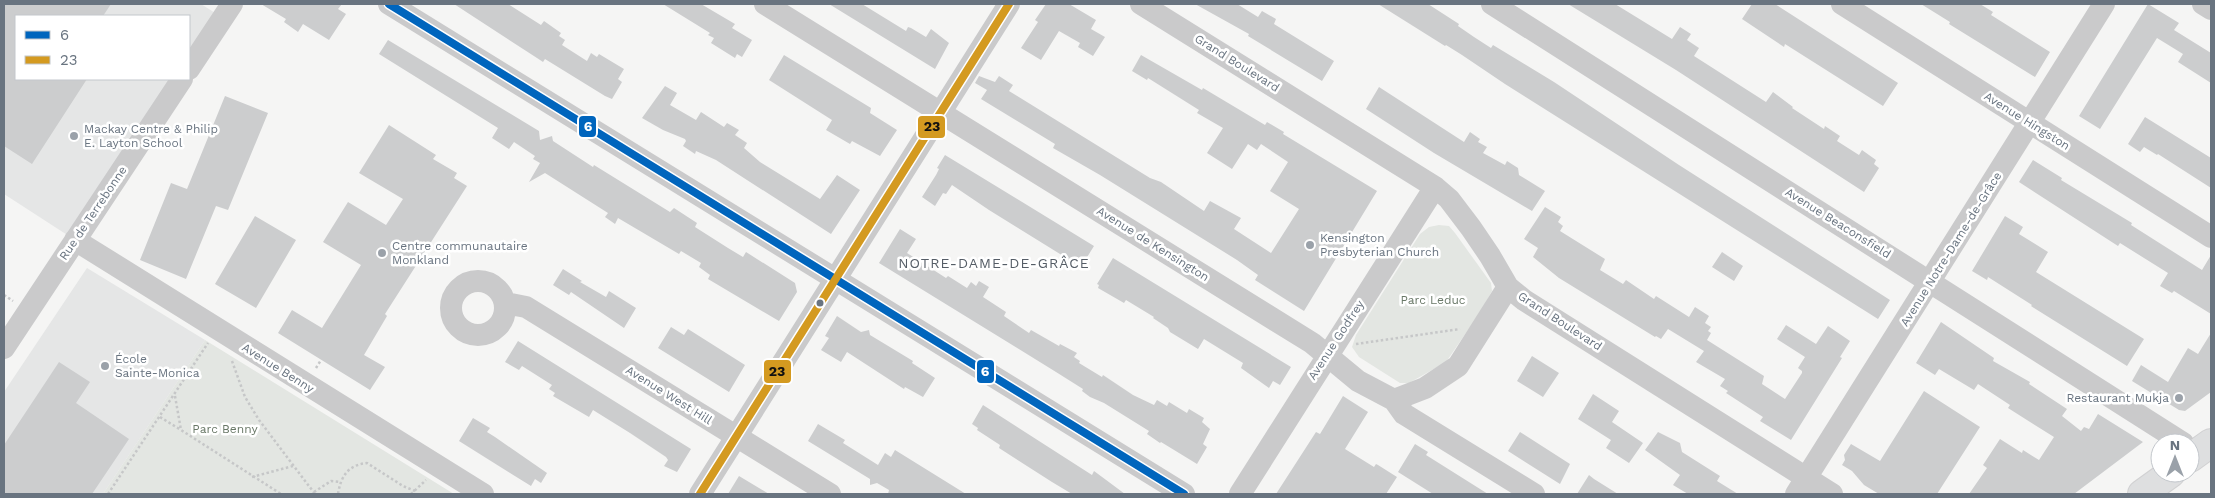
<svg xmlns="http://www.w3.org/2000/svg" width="2215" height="498" viewBox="0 0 2215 498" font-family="'Work Sans',sans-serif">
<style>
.built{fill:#e5e6e6}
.green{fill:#e3e6e2}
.building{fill:#cccdce}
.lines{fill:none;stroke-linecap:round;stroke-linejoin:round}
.major-casing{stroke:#d1d1d2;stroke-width:30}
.path{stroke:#c6c7c8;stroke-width:2.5;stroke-dasharray:2.5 2.5;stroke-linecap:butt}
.minor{stroke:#cacacb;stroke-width:22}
.major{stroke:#dedfe0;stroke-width:28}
.bus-1-casing{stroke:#fff;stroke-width:11}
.bus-2-casing{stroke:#fff;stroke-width:11}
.bus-1{stroke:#0065bd;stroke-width:8}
.bus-2{stroke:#d49a20;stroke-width:8}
.poi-dot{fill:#9aa1a9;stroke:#fff;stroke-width:2}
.bus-dot{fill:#697480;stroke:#fff;stroke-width:2}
.labels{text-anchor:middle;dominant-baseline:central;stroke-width:5;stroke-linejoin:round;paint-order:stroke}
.street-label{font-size:12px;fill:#697480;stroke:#fff}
.poi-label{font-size:12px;fill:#697480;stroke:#fff;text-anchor:start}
.park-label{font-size:12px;fill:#697867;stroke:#fff}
.neighbourhood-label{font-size:14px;letter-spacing:1px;fill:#555d66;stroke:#fff}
.line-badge{stroke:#fff;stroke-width:2}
.badge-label{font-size:14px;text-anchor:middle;font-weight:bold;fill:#fff}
.pale-badge-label{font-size:14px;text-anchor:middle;font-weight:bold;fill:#111}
</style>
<rect width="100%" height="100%" fill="#f5f5f4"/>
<path class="built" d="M4 4H201L223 18 189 68V16H16V79H182L75 240 4 194Z
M87 268 205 340 103 494H4V392Z"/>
<path class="green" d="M1439 225 1449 226 1455 233 1491 283 1492 291 1481 311 1446 362 1409 383H1400L1359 357 1352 347 1356 335 1420 234 1429 227Z
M205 340 454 494H103Z"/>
<path class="building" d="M4 4H111L103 16H16V79H87L32 164 4 146Z
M261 4H342L338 9 346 14 329 40 303 24 298 32 284 22 286 19Z
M454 4H508L541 25 544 21 561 33 559 36 565 40 562 45 587 61 591 53 597 57 599 54 624 69 618 79 622 82 612 99 605 96 545 59 543 62 537 58Z
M663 4H701L735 24 732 28 752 40 742 57 737 54 735 58 711 43 714 38 708 35 710 33Z
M829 4H862L906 31 908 27 911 28 926 37 931 29 949 43 935 69Z
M1046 4H1069L1096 20 1091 29 1105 37 1093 56 1078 47 1080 43 1059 31 1041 60 1021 48 1038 22 1035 20Z
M1195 4H1237L1258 17 1262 11 1276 19 1274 24 1334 61 1322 81 1248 36 1249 34Z
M1378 4H1428L1459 24 1458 26 1474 37 1491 48 1493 45 1554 82 1679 165 1890 300 1878 319 1505 84 1462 55 1446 45 1445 46Z
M1568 4H1615L1672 39 1680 27 1691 34 1687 40 1699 48 1694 56 1766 102 1773 92 1793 107 1792 108 1824 129 1825 126 1840 136 1837 141 1859 155 1862 150 1876 160 1874 164 1879 168 1864 192 1676 70Z
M1752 4H1775L1898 83 1883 106 1785 44 1784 47 1742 19Z
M1921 4H1980L1993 12 1991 15 2050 52 2035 77 1949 24 1950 22Z
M2148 4 2179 23 2174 30 2211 53V83L2178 62 2183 54 2157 38 2100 129 2079 116Z
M388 40 539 131 540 140 552 136 553 141 593 167 594 165 670 212 674 208 697 223 695 227 728 248 743 257 746 252 795 283 797 292 779 321 708 279 710 275 699 267 701 263 681 251 679 254 618 218 615 224 605 217 608 213 545 173 529 182 540 163 533 159 535 156 514 142 509 149 492 138 498 128 379 54Z
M784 55 871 108 870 113 897 130 880 156 852 141 850 144 826 130 832 120 769 80Z
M1141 55 1202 90 1203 88 1265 125 1267 122 1284 132 1283 134 1377 191 1304 311 1255 280 1258 275 1237 260 1100 175 1053 148 1055 144 981 99 987 90 975 83 979 76 995 82 999 76 1013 85 1009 91 1150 178 1161 182 1204 211 1210 201 1241 218 1234 229 1271 253 1299 209 1270 191 1288 162 1261 144 1257 150 1248 144 1232 169 1207 153 1223 128 1197 113 1199 110 1148 78 1147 80 1132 71Z
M665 86 677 93 670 105 696 120 701 112 724 127 727 123 739 130 735 135 747 143 744 148 760 162 820 199 837 175 860 190 831 234 716 160 696 151 695 154 683 146 686 141 685 139 663 130 642 118Z
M1379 87 1464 142 1470 132 1480 139 1478 142 1487 147 1483 153 1505 165 1507 161 1518 168 1519 175 1545 191 1532 211 1434 153 1366 109Z
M225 96 268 113 228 210 216 206 186 279 140 260 171 183 187 189Z
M2145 117 2211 158V188L2158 154 2157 155 2144 147 2140 152 2128 144Z
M389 125 436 155 433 159 457 173 454 178 467 186 385 314 387 316 364 355 385 367 370 390 278 333 292 310 322 328 361 265 323 242 348 202 386 225 403 199 359 173Z
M945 155 1094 246 1081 267 989 210 952 185 946 194 943 193 935 206 922 197 936 175 939 169 937 168Z
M2033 160 2062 178 2061 180 2132 223 2131 225 2202 270 2211 255V314L2174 291 2172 293 2160 286 2168 273 2120 243 2118 246 2019 182Z
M1545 207 1561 217 1558 222 1563 226 1560 231 1605 259 1600 270 1623 284 1626 280 1654 299 1656 296 1689 317 1695 307 1709 316 1705 323 1711 327 1708 331 1711 333 1707 340 1764 376 1762 384 1785 399 1802 373V371L1798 368 1805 357 1777 339 1786 325 1816 344 1828 326 1850 341 1840 357 1842 358 1791 440 1760 421 1763 417 1726 393 1728 391 1720 386 1725 379 1696 362 1704 351 1668 329 1661 339 1656 336 1655 337 1559 278 1533 257 1538 248 1524 239Z
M255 216 296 240 256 308 215 284Z
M2005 216 2023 227 2019 234 2048 252 2036 272 2144 339 2127 366 2031 306 2032 305 1988 277 1987 280 1972 271Z
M900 229 916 239 907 253 946 278 948 276 967 288 971 282 976 286 979 281 989 287 983 297 1006 312 1004 316 1029 333 1031 330 1059 346 1060 344 1077 353 1074 357 1080 361 1079 363 1102 377 1103 375 1133 395 1154 405 1157 400 1167 406 1169 402 1187 413 1189 409 1204 418 1202 422 1210 429 1203 444 1207 447 1197 464 1161 442 1160 443 1147 434 1149 431 1141 426 1104 403 1090 397 1082 391 1083 389 1056 372 879 263Z
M1722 252 1743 266 1734 281 1712 267Z
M1113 258 1291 367 1280 385 1273 381 1269 388 1241 368 1243 363 1204 339 1198 349 1170 332 1168 328 1153 318 1154 317 1126 300 1124 303 1098 288 1099 285 1097 284Z
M563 269 582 281 580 282 606 297 609 291 636 308 624 328 571 292 569 295 553 285Z
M837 316 861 332 869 330 870 335 913 361 912 363 935 378 923 397 905 387 904 389 847 352 841 362 821 350 829 338 825 336Z
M1941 322 1994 358 1993 361 2030 382 2029 384 2067 409 2062 416 2081 431 2084 427 2089 429 2098 414 2143 442 2074 494H1969L1987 468 1983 465 2000 439 2022 453 2023 450 2039 460 2054 437 2008 408 2010 405 1978 384 1974 390 1939 369 1935 375 1916 363Z
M671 327 684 335 688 329 745 365 729 392 658 348Z
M2211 333V392L2185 411 2179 410 2132 381 2141 365 2168 382 2188 348 2198 354Z
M518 341 691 449 677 472 664 466 668 460 666 457 630 433 593 410 589 417 553 396 555 393 549 389 552 385 522 366 519 370 505 362Z
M1532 356 1559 373 1543 397 1517 381Z
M59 362 90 382 76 403 129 439 92 494H4V445Z
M1924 391 1980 427 1937 494H1879L1864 485 1852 471 1842 465 1845 460 1844 455 1851 444 1880 461Z
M1593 394 1619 411 1612 422 1643 443 1629 463 1606 448 1611 440 1578 419Z
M1343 396 1368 412 1345 449 1374 467 1376 464 1378 465 1397 477 1386 494H1276L1316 432 1320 434Z
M983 405 1092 475 1094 471 1125 494H1072L1052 482 999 448 1000 445 977 430 978 428 972 424Z
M473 418 490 428 487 432 495 437 547 473 541 483 535 479 531 486 459 441Z
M818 424 845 440 843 443 878 465 885 453 891 457 895 450 966 494H888L889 490 877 483 870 485V479L808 441Z
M1520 432 1570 464 1560 484 1508 451Z
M1658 432 1680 443 1682 452 1720 476 1717 481 1738 494H1688L1673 485 1680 475 1645 450Z
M1415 444 1428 452 1426 455 1488 494H1433L1398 472Z
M1589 475 1594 479 1618 494H1577Z
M739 476 769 494H728Z"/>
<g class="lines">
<defs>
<path id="major" d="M2190 458 2211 443
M2142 494 2171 473"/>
</defs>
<use href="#major" class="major-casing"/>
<path class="path" d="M4 295 13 301
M1356 344 1460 329
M232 361 245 397 259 420 315 494
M316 368 321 360
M175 396 181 430 281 494
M160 417 181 430
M252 477 293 466
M314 492 331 481 340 482
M108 494 208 343
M338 494C341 476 348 465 367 463L403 486 415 491
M411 494 426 480"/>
<path class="minor" d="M389 4 1184 494
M765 4 1312 343 1358 381 1394 400 1404 414 1534 494
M1141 4 1435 187 1449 199 1471 228 1490 256 1508 287 1524 300 1832 494
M1492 4 2183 443
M1842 4 2211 237
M2203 4 2211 9
M189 69 232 4
M75 240 483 494
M451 308a27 27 0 1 1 54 0a27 27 0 1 1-54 0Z
M505 303 526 307 830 494
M4 348 182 79
M1394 400 1425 388 1458 366 1508 287
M700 494 1009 4
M1240 494 1435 187
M1796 494 2104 4"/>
<use href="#major" class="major"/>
<defs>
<path id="bus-1" d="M389 4 1184 494"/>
<path id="bus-2" d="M700 494 1009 4"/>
</defs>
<use href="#bus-1" class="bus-1-casing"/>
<use href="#bus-2" class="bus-2-casing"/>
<use href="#bus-1" class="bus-1"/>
<use href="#bus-2" class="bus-2"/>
</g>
<g class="poi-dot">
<circle cx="74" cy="136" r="5"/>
<circle cx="1310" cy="245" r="5"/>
<circle cx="382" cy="253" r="5"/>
<circle cx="105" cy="366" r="5"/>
<circle cx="2179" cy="398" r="5"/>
</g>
<circle class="bus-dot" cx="820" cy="303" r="4.5"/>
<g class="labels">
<g class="street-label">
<text transform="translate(1237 63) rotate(32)">Grand Boulevard</text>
<text transform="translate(2027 121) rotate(32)">Avenue Hingston</text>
<text transform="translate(93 213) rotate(-56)">Rue de Terrebonne</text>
<text transform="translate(1838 223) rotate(32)">Avenue Beaconsfield</text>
<text transform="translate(1153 244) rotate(32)">Avenue de Kensington</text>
<text transform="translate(1951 249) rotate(-58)">Avenue Notre-Dame-de-Grâce</text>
<text transform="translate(1560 321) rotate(33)">Grand Boulevard</text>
<text transform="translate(1336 340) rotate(-57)">Avenue Godfrey</text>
<text transform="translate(278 368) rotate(32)">Avenue Benny</text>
<text transform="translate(669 395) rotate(32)">Avenue West Hill</text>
</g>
<g class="poi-label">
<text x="84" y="129">Mackay Centre &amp; Philip<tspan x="84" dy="14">E. Layton School</tspan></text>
<text x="1320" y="238">Kensington<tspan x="1320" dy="14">Presbyterian Church</tspan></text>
<text x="392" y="246">Centre communautaire<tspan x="392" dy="14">Monkland</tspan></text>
<text x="115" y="359">École<tspan x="115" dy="14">Sainte-Monica</tspan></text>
<text x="2169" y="398" text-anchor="end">Restaurant Mukja</text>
</g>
<g class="park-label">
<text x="1433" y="300">Parc Leduc</text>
<text x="225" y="429">Parc Benny</text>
</g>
<g class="neighbourhood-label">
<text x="994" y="263">NOTRE-DAME-DE-GRÂCE</text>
</g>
</g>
<g class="line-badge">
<rect x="578" y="115" width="19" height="23" rx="5" fill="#0065bd"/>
<rect x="917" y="115" width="29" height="24" rx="5" fill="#d49a20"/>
<rect x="763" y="359" width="29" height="25" rx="5" fill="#d49a20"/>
<rect x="976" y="359" width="19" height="25" rx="5" fill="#0065bd"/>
</g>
<g class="badge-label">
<text x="588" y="131">6</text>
<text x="985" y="376">6</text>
</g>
<g class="pale-badge-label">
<text x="932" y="131">23</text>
<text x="777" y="376">23</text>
</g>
<rect width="2215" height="498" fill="none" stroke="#697480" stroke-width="10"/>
<rect x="15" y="15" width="175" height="65" fill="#ffffff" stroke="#c3c7cc"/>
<rect x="25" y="31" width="25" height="8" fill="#0065bd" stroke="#c3c7cc"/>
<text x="60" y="40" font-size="15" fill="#697480">6</text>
<rect x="25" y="56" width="25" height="8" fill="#d49a20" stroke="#c3c7cc"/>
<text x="60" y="65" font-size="15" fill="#697480">23</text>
<g transform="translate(2175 458)"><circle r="24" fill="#ffffff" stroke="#c3c7cc"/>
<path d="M0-4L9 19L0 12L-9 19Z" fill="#9aa1a9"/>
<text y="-8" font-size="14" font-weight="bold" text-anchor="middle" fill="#697480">N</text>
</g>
</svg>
